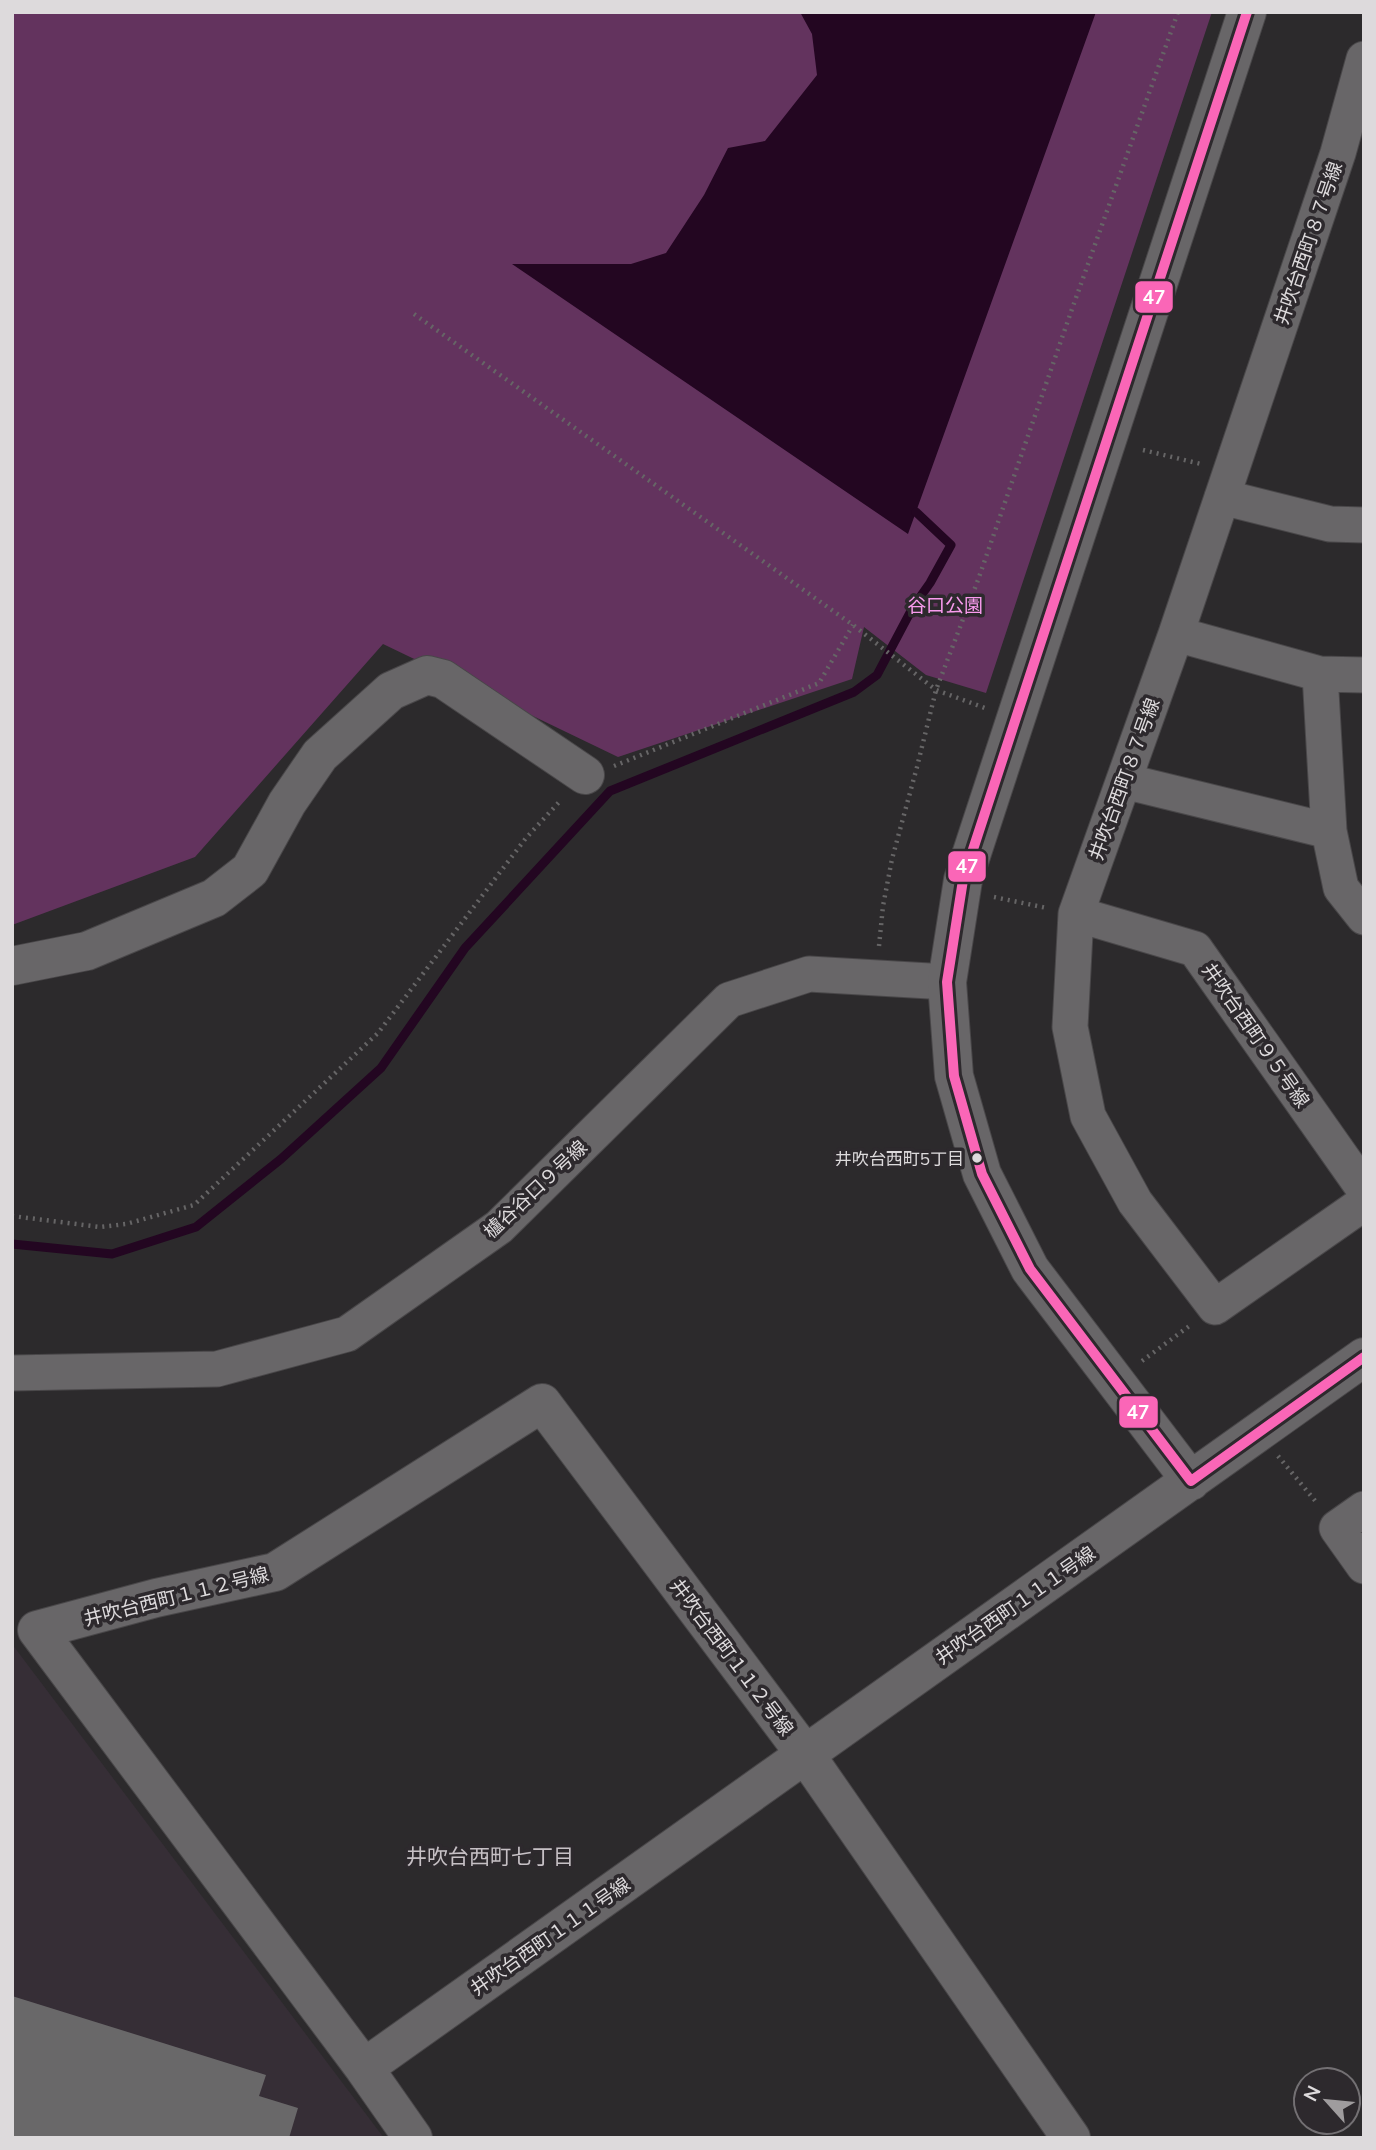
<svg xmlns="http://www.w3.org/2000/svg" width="1376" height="2150" viewBox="0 0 1376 2150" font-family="Mulish,'Noto Sans JP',sans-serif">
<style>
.built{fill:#362e36}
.green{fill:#63335e}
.water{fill:#230621}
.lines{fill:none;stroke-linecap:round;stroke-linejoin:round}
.stream{stroke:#230621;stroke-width:9}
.building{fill:#696869}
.street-casing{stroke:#494749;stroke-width:37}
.secondary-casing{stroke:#494749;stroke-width:40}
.path{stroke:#666566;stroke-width:4.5;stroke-dasharray:2 5;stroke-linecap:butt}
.street{stroke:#686668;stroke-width:35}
.secondary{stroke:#686668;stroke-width:38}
.bus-1-casing{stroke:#2d292d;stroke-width:16}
.bus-1{stroke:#fa66b7;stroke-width:10}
.bus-dot{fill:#dddadc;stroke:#2d292d;stroke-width:2.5}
.labels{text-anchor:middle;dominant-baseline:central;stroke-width:7;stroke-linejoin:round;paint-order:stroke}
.bus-label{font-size:17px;fill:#dddadc;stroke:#2d292d;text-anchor:end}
.street-label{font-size:19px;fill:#dddadc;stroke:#2d292d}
.park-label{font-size:19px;fill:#f99bee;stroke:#2d292d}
.neighbourhood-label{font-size:21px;fill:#c6c0c5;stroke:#2d292d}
.line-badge{stroke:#2d292d;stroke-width:2.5}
.badge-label{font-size:19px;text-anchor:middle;font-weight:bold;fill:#fff}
</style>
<rect width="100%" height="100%" fill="#2c2a2c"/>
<path class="built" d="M12 1644 384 2138H12Z"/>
<path class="green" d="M12 12H1212L986 693 926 675 864 627 852 679 618 757 383 644 195 857 12 925Z"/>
<path class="water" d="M800 12H1096L908 534 512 264H631L666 253 704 195 728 148 765 141 817 75 812 34Z"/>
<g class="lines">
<path class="stream" d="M12 1244 112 1254 196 1227 281 1159 381 1068 465 948 610 791 854 692 877 675 913 607 930 583 951 545 916 512"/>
</g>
<path class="building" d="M12 1996 266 2075 259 2096 298 2108 289 2138H12Z"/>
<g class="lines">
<defs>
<path id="street" d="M1364 59 1338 153 1176 634 1076 914 1070 1027 1088 1116 1135 1202 1215 1307 1364 1203
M1222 497 1330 524 1364 525
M1176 634 1320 674 1364 675
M1320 674 1329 831 1341 888 1364 917
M1124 781 1329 831
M1076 914 1195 949 1364 1189
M12 1373 217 1369 347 1334 499 1227 729 1000 809 974 947 982
M1364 1509 1337 1528 1364 1566"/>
<path id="secondary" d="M12 966 87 951 214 898 250 870 287 803 320 755 391 691 427 675 443 679 585 775
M1191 1481 1030 1269 982 1174 954 1076 947 982 963 880 1247 12
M364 2068 1364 1357
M413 2138 364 2068 37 1630 156 1598 275 1572 542 1403 805 1754 1071 2138"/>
</defs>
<use href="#street" class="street-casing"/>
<use href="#secondary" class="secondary-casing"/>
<path class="path" d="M414 314 853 625 936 690 985 708
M1143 450 1201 464
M614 766 819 683 853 625
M994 897 1047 908
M879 946 883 906 892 859 917 767 936 690 978 580 1072 309 1178 12
M12 1216 100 1227 126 1224 194 1205 378 1033 526 838 561 800
M1142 1361 1192 1324
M1278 1456 1317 1503"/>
<use href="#street" class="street"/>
<use href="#secondary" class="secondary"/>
<defs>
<path id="bus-1" d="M1247 12 963 880 947 982 954 1076 982 1174 1030 1269 1191 1481 1364 1357"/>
</defs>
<use href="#bus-1" class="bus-1-casing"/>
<use href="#bus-1" class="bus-1"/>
</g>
<circle class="bus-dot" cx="977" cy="1158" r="6"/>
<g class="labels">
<g class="bus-label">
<text x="964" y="1158">井吹台西町5丁目</text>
</g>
<g class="street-label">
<text transform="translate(1308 243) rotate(-71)">井吹台西町８７号線</text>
<text transform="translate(1124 779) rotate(-70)">井吹台西町８７号線</text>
<text transform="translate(1256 1035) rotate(55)">井吹台西町９５号線</text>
<text transform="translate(535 1189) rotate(-43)">櫨谷谷口９号線</text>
<text transform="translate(176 1596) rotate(-14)">井吹台西町１１２号線</text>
<text transform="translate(1015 1605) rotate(-35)">井吹台西町１１１号線</text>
<text transform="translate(732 1657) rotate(53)">井吹台西町１１２号線</text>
<text transform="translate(550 1936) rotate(-35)">井吹台西町１１１号線</text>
</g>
<g class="park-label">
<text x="945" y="605">谷口公園</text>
</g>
<g class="neighbourhood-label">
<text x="490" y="1856">井吹台西町七丁目</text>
</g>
</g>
<g class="line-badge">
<rect x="1134" y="280" width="40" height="34" rx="7" fill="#fa66b7"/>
<rect x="947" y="850" width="40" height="33" rx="7" fill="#fa66b7"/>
<rect x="1118" y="1395" width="41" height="34" rx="7" fill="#fa66b7"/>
</g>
<g class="badge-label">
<text x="1154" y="304">47</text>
<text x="967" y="873">47</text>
<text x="1138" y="1419">47</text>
</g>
<rect width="1376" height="2150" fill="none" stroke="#dddadc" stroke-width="28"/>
<g transform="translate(1327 2101) rotate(297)"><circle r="33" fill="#2d292d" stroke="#737073" stroke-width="2"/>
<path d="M0-5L12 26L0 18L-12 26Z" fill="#9f9c9e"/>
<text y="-10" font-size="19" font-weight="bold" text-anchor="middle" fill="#dddadc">N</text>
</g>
</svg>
